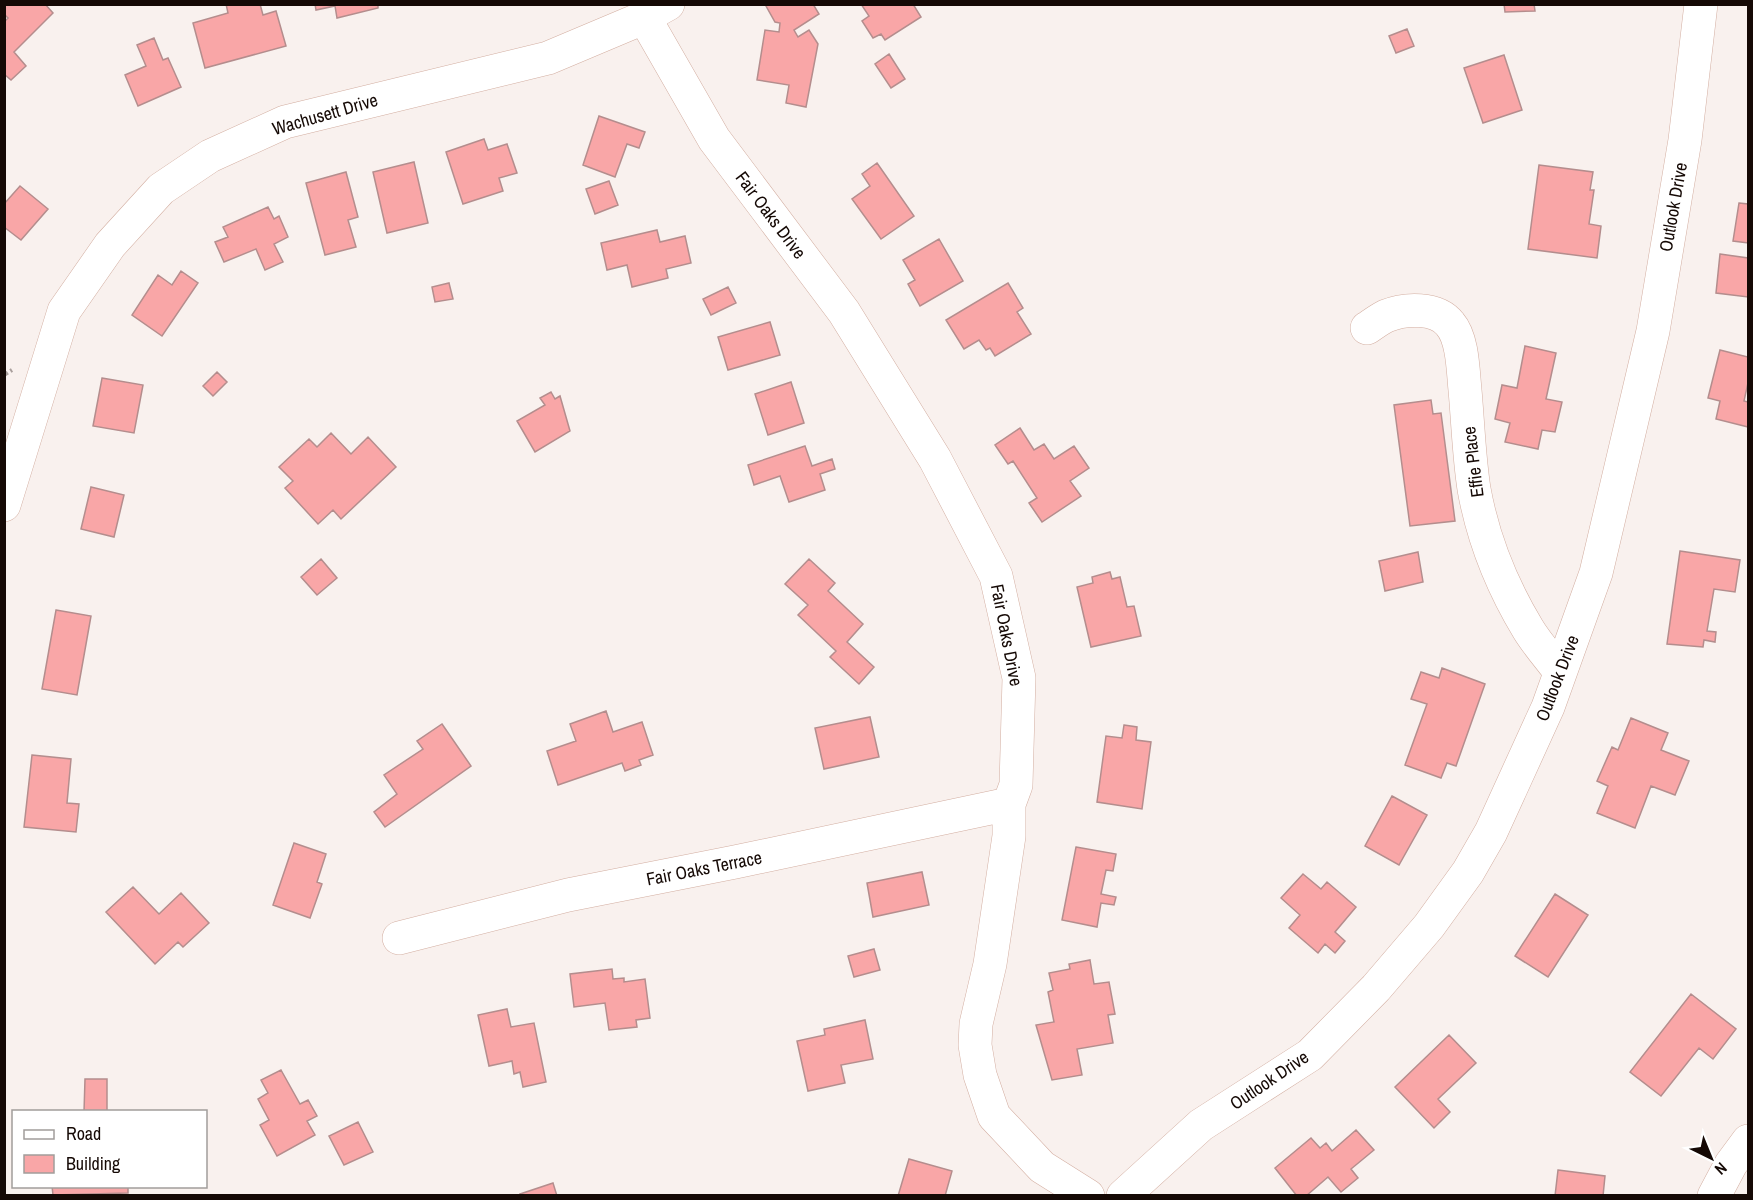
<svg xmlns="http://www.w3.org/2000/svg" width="1753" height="1200" viewBox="0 0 1753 1200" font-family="'Archivo Narrow',sans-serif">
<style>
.building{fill:#f9a6a7;stroke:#b48d8d;stroke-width:1.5}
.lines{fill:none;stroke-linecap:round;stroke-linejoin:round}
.minor-casing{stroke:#d3aea1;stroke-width:34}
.path{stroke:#a99f9c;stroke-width:4;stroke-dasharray:4.5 3;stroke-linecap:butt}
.minor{stroke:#fff;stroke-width:33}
.labels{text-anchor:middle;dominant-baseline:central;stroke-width:6;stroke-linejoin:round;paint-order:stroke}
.street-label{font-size:18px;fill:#150905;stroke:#fff}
</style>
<rect width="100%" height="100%" fill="#f9f1ee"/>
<path class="building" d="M5 4H45L53 13 14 52 26 66 11 80 4 74V22L8 18 4 14Z
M226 4H260L263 15 276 11 286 46 205 68 193 23 228 13Z
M315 4H378V8L337 18 335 6 316 10Z
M769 4H813L819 14 794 30 798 37 809 30 818 44 806 107 786 103 789 85 757 80 765 30 779 32 780 23 775 22 766 6Z
M861 4H913L921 17 885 40 881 34 873 38 862 21 869 16Z
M1504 4H1534L1535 11 1505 12Z
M1407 29 1414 46 1396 53 1389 36Z
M154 38 163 60 168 58 181 87 138 106 125 75 146 66 137 45Z
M889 54 905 79 891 88 875 64Z
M1504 55 1522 110 1483 123 1464 68Z
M599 116 645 132 639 148 627 144 615 177 583 165Z
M484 139 488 150 507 144 517 173 499 178 503 191 463 204 446 152Z
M414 162 428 223 387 233 373 172Z
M877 163 914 216 881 239 852 199 870 186 862 174Z
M1539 165 1593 172 1590 190H1594L1589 224 1601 226 1597 258 1528 249Z
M346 172 358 217 348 220 356 247 325 255 306 183Z
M609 181 618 205 595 214 586 189Z
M20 186 48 209 21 240 4 227V204Z
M1739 203 1748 204V243L1733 241Z
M268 207 274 219 279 216 288 237 274 244 283 262 265 270 256 249 224 262 215 242 228 237 223 227Z
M657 230 660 242 685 236 691 263 666 269 668 278 632 287 627 265 607 270 601 243Z
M939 239 963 281 920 306 908 284 915 280 903 260Z
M1720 254 1748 258V297L1716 293Z
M181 271 198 283 162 336 132 315 158 275 172 285Z
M449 283 453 299 435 302 432 287Z
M1008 283 1023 308 1017 312 1031 334 995 356 990 348 986 350 979 340 964 349 946 320Z
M728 287 736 303 711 315 703 299Z
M770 322 780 355 728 370 718 337Z
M1525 346 1556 353 1546 399 1562 402 1555 432 1542 430 1538 449 1505 442 1510 423 1495 419 1502 385 1517 388Z
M1720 350 1748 357V383L1744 401 1748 402V427L1716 419 1720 401 1708 398Z
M217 372 227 382 213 396 203 386Z
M102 378 143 385 134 433 93 426Z
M791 382 804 423 768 435 755 394Z
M551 392 555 399 560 396 570 431 535 452 517 421 545 405 540 398Z
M1431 400 1433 414 1441 413 1455 521 1410 526 1394 405Z
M1020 428 1034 450 1044 444 1054 459 1074 446 1089 468 1070 481 1081 496 1042 522 1029 503 1037 498 1013 461 1008 464 995 445Z
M331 433 351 454 368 437 396 467 341 519 333 510 318 524 285 488 293 481 279 467 309 439 317 447Z
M805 446 812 466 832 459 835 469 820 474 825 490 789 502 780 476 754 485 748 465Z
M91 487 124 495 114 537 81 529Z
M1680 551 1740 560 1735 592 1714 589 1707 631 1716 632 1715 642 1704 640 1703 647 1667 644Z
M1418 552 1423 582 1385 591 1379 561Z
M321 559 337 578 317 595 301 577Z
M809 559 835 583 828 591 863 624 847 642 874 667 859 684 830 657 836 651 798 615 808 605 785 584Z
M1110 572 1112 579 1120 577 1127 607 1134 606 1141 636 1091 647 1077 587 1093 583 1092 577Z
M56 610 91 616 77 695 42 689Z
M1442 668 1485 684 1456 766 1447 763 1441 778 1405 765 1427 704 1411 699 1421 672 1439 678Z
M606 711 613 732 642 722 653 755 639 760 641 765 625 771 622 763 558 785 547 751 576 741 570 724Z
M870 717 879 757 824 769 815 728Z
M1631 718 1668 733 1661 750 1689 761 1675 795 1651 786 1635 828 1597 813 1608 786 1597 781 1612 747 1618 750Z
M442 724 471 766 385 827 374 812 397 794 384 775 423 749 417 741Z
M1124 725 1137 727 1136 740 1151 742 1142 809 1097 802 1106 736 1122 738Z
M32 755 71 759 67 803 79 804 76 832 24 827Z
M1392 796 1427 815 1399 865 1365 846Z
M294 843 326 854 317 882 322 884 310 918 273 905Z
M1076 847 1116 854 1113 871 1106 870 1101 894 1116 897 1114 905 1101 903 1097 927 1062 920Z
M922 872 929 905 873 917 867 883Z
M1303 874 1321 889 1327 882 1356 907 1335 932 1345 941 1335 953 1325 944 1318 953 1289 928 1300 915 1281 898Z
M133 887 159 914 181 893 209 923 183 947 178 942 155 964 106 912Z
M1555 894 1588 915 1548 977 1515 956Z
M874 949 880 970 854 977 848 956Z
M1090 960 1094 984 1109 982 1115 1014 1108 1015 1113 1043 1077 1049 1082 1075 1052 1080 1036 1025 1054 1022 1048 992 1053 990 1049 973 1070 969 1069 964Z
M612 969 613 979 624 978V982L645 979 650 1018 636 1020 637 1027 609 1030 605 1003 574 1007 570 974Z
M1691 994 1736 1029 1713 1059 1699 1048 1661 1096 1630 1072Z
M507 1009 511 1027 534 1023 546 1082 523 1087 520 1072 514 1074 512 1061 489 1066 478 1015Z
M865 1020 873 1059 841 1065 845 1083 808 1091 797 1041 825 1035 824 1029Z
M1449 1035 1476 1063 1438 1099 1450 1112 1434 1128 1395 1087Z
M281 1070 300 1104 308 1100 317 1116 307 1121 315 1135 277 1156 260 1125 269 1120 258 1099 268 1093 261 1080Z
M85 1079H107V1112H84Z
M358 1122 373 1152 344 1165 329 1136Z
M1356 1130 1374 1150 1351 1169 1358 1178 1341 1192 1328 1177 1306 1196H1297L1275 1168 1311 1138 1320 1148 1326 1143 1332 1151Z
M909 1159 952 1171 945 1196H898Z
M1558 1170 1605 1176 1603 1196H1555Z
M553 1183 557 1196H521L520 1194Z
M52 1186H128V1193L53 1195Z"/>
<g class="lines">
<defs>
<path id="minor" d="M644 17 714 139 844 312 935 459 996 576 1019 678 1016 785 1009 804V836L990 964 976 1024 975 1045 980 1075 994 1116 1042 1167 1088 1196
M1367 328C1373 324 1380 319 1386 316 1405 308 1437 307 1450 324 1463 339 1463 371 1465 390 1468 423 1469 457 1474 489 1483 539 1502 586 1528 629 1537 644 1550 658 1560 672
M4 505 64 311 110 245 161 189 210 156 285 122 548 58 643 18 668 4
M399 938 568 895 735 862 1009 804
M1123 1196 1201 1125 1310 1055 1376 988 1429 926 1468 872 1491 832 1548 707 1596 573 1653 331 1685 140 1701 4
M1714 1196 1731 1164 1748 1141"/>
</defs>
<use href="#minor" class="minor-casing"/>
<path class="path" d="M4 375 12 370"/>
<use href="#minor" class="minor"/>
</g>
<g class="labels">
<g class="street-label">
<text transform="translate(325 114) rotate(-16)">Wachusett Drive</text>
<text transform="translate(1673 207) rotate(-80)">Outlook Drive</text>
<text transform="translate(771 215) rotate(53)">Fair Oaks Drive</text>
<text transform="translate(1473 462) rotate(-97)">Effie Place</text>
<text transform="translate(1007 635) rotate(79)">Fair Oaks Drive</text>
<text transform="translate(1557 678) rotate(-69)">Outlook Drive</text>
<text transform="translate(704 868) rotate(-11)">Fair Oaks Terrace</text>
<text transform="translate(1269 1080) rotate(-34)">Outlook Drive</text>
</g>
</g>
<rect width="1753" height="1200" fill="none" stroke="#150905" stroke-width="12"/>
<rect x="12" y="1110" width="195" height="78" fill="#ffffff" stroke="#a19d9b" stroke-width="1.5"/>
<rect x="24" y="1130" width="30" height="9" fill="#ffffff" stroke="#a19d9b" stroke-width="1.5"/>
<text x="66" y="1140" font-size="18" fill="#150905">Road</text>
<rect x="24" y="1155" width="30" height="18" fill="#f9a6a7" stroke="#a19d9b" stroke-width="1.5"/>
<text x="66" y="1170" font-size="18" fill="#150905">Building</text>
<g transform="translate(1711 1158) rotate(137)" stroke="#ffffff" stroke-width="4.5" paint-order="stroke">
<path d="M0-4.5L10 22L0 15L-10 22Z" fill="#150905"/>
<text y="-9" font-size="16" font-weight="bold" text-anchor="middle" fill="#150905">N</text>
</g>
</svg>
